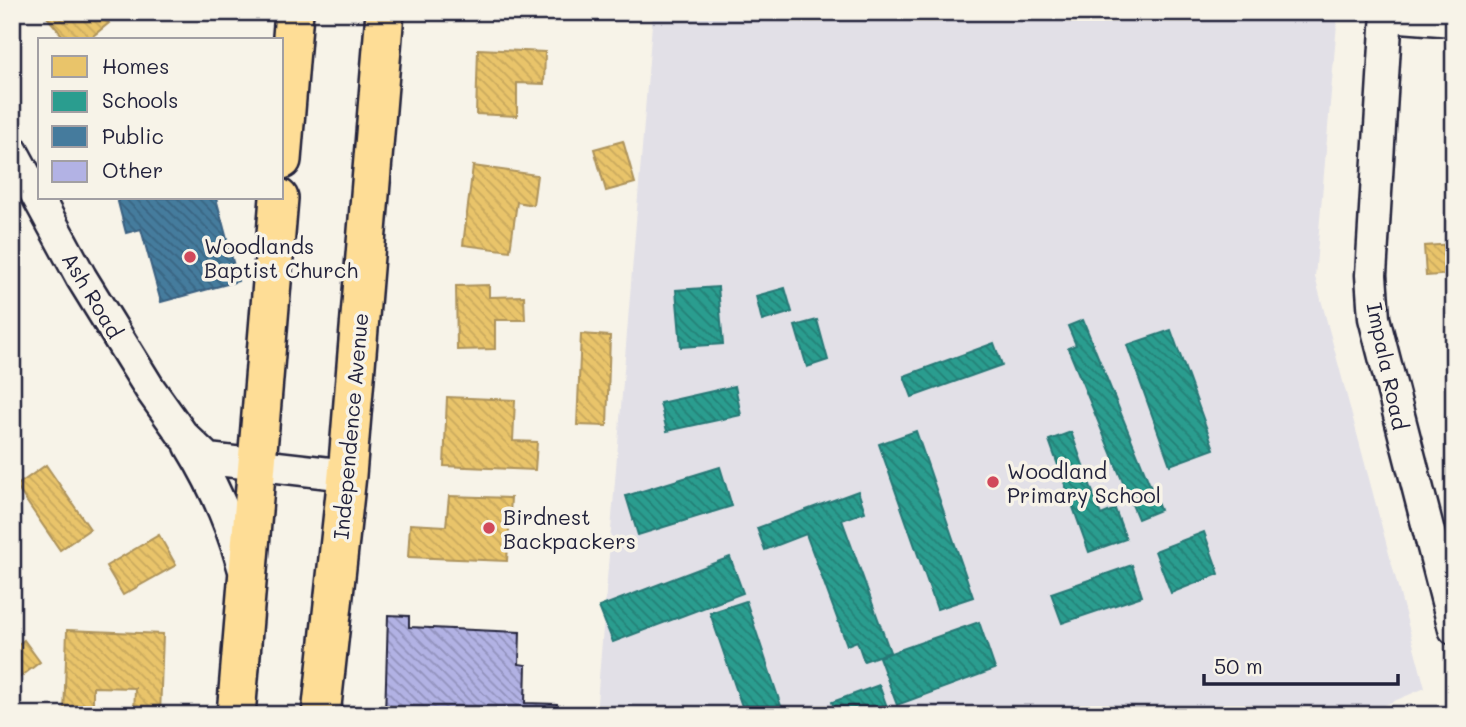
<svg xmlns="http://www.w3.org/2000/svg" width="1466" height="727" viewBox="0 0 1466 727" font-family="Mali,sans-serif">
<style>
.built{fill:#e2e0e7}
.homes{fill:url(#homes-back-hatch);stroke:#ad935c;stroke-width:2}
.schools{fill:url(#schools-back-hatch);stroke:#287876;stroke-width:2}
.public{fill:url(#public-back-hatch);stroke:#3a6080;stroke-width:2}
.building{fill:url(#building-back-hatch);stroke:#22223b;stroke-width:2}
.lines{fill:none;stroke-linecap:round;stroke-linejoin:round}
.minor-casing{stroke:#22223b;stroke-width:35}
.major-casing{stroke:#22223b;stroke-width:42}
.minor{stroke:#f7f3e8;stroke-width:30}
.major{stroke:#fedd96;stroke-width:37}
.poi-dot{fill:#d1495b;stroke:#f7f3e8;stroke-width:2.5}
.labels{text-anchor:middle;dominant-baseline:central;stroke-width:7;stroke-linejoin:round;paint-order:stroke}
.poi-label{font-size:21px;fill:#22223b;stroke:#f7f3e8;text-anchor:start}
.street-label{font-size:21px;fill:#22223b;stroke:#f7f3e8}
</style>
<defs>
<pattern id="homes-back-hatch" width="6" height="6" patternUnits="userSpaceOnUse" patternTransform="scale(1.75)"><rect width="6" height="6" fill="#e9c46a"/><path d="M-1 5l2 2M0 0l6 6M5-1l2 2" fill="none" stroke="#c8a85d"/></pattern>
<pattern id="schools-back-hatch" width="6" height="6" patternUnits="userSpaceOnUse" patternTransform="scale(1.75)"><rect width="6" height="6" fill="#2a9d8f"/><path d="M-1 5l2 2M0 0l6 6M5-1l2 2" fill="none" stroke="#248076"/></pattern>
<pattern id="public-back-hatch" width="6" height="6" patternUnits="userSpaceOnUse" patternTransform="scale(1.75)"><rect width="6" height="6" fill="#457b9d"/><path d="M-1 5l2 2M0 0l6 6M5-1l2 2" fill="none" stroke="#396481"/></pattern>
<pattern id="building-back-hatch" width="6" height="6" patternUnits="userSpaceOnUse" patternTransform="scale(1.75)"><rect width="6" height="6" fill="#b2b2e4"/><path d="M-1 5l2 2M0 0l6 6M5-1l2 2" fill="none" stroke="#9090ba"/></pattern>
</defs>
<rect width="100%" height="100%" fill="#f7f3e8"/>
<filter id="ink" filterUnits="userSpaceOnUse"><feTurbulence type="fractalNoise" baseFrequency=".0143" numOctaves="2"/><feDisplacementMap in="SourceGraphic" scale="14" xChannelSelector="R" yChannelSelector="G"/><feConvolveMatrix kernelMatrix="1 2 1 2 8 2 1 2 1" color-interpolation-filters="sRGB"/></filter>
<g filter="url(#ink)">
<path class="built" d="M653 12H1338L1315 277 1425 688 1361 715H596Z"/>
<path class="homes" d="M51 12H101L109 23 88 40H66L46 16Z
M478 49 545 52 544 84 517 83V116L476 114Z
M623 141 635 183 606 191 594 149Z
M473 166 537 175 533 205 517 202 510 251 463 245Z
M1454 244V274L1426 276 1424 246Z
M489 285V297L524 296 525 320H495V349L457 350 456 286Z
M581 334 610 336 607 426 577 425Z
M447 397 515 400 513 441 537 442 535 470 444 466Z
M46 465 90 529 60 550 16 486Z
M449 496 511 498 507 561 408 557 410 524 446 526Z
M159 535 176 565 123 595 106 566Z
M67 630 163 634 160 715H134L135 688 93 687V715H64Z
M24 640 40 662 15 681 12 677V649Z"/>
<path class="schools" d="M718 287 723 344 681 347 676 290Z
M785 288 792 312 762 321 756 296Z
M817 320 828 360 807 367 795 326Z
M1083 320 1160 510 1138 519 1068 348 1076 345 1068 326Z
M1171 330 1214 449 1170 465 1127 345Z
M994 343 1002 365 912 397 904 376Z
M735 386 741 415 667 431 660 403Z
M916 431 973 597 937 609 879 444Z
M1071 432 1101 515 1115 509 1126 539 1089 552 1049 440Z
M720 467 732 506 638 535 626 496Z
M858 491 865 512 842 520 890 652 864 661 857 641 847 645 806 534 765 550 757 528Z
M1204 532 1219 574 1171 593 1155 551Z
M730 557 743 593 613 642 599 607Z
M1132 565 1142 596 1062 623 1051 593Z
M746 601 784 715H745L710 613Z
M979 622 995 669 897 705 879 657Z
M879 685 890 715H836L832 702Z"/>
<path class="public" d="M117 198H216L238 281 161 302 141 229 126 233Z"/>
<path class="building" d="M388 615 409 616V627L520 632 519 664 526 665 525 703 557 704 556 715H385Z"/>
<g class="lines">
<defs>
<path id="minor" d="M1387 12 1371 275 1374 318 1454 629
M1387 16 1454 21
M12 150 81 277 150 389 182 434 208 459 347 475
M190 446C214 485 231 523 243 567"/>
<path id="major" d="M282 160 294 12
M236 715 279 198
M321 715 347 475 385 12"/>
</defs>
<use href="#minor" class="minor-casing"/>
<use href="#major" class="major-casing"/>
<use href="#minor" class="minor"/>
<use href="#major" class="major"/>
</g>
</g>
<g class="poi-dot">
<circle cx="190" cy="257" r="7"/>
<circle cx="993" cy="482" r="7"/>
<circle cx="489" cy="528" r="7"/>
</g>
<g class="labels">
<g class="poi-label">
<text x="204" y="245">Woodlands<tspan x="204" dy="24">Baptist Church</tspan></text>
<text x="1007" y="470">Woodland<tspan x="1007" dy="24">Primary School</tspan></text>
<text x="503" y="516">Birdnest<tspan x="503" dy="24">Backpackers</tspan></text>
</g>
<g class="street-label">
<text transform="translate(93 295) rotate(59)">Ash Road</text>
<text transform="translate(1388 366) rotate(78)">Impala Road</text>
<text transform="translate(350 426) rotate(-85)">Independence Avenue</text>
</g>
</g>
<rect width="1466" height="727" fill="none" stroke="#f7f3e8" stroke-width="42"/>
<rect x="21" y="21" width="1424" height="685" fill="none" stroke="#22223b" stroke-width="2.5" filter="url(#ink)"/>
<rect x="38" y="38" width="245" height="161" fill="#f7f3e8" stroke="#a29fa3" stroke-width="2"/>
<rect x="52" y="56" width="35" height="21" fill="#e9c46a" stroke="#a29fa3" stroke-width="2"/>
<text x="102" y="74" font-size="21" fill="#22223b">Homes</text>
<rect x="52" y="91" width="35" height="21" fill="#2a9d8f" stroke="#a29fa3" stroke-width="2"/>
<text x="102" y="108" font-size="21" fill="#22223b">Schools</text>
<rect x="52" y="126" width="35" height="21" fill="#457b9d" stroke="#a29fa3" stroke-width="2"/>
<text x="102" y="144" font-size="21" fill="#22223b">Public</text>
<rect x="52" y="161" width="35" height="21" fill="#b2b2e4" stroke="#a29fa3" stroke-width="2"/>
<text x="102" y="178" font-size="21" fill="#22223b">Other</text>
<path d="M1204 674v10h194v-10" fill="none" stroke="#22223b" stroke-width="3.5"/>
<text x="1214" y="674" font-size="21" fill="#22223b" stroke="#f7f3e8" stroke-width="5" paint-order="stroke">50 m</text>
</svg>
